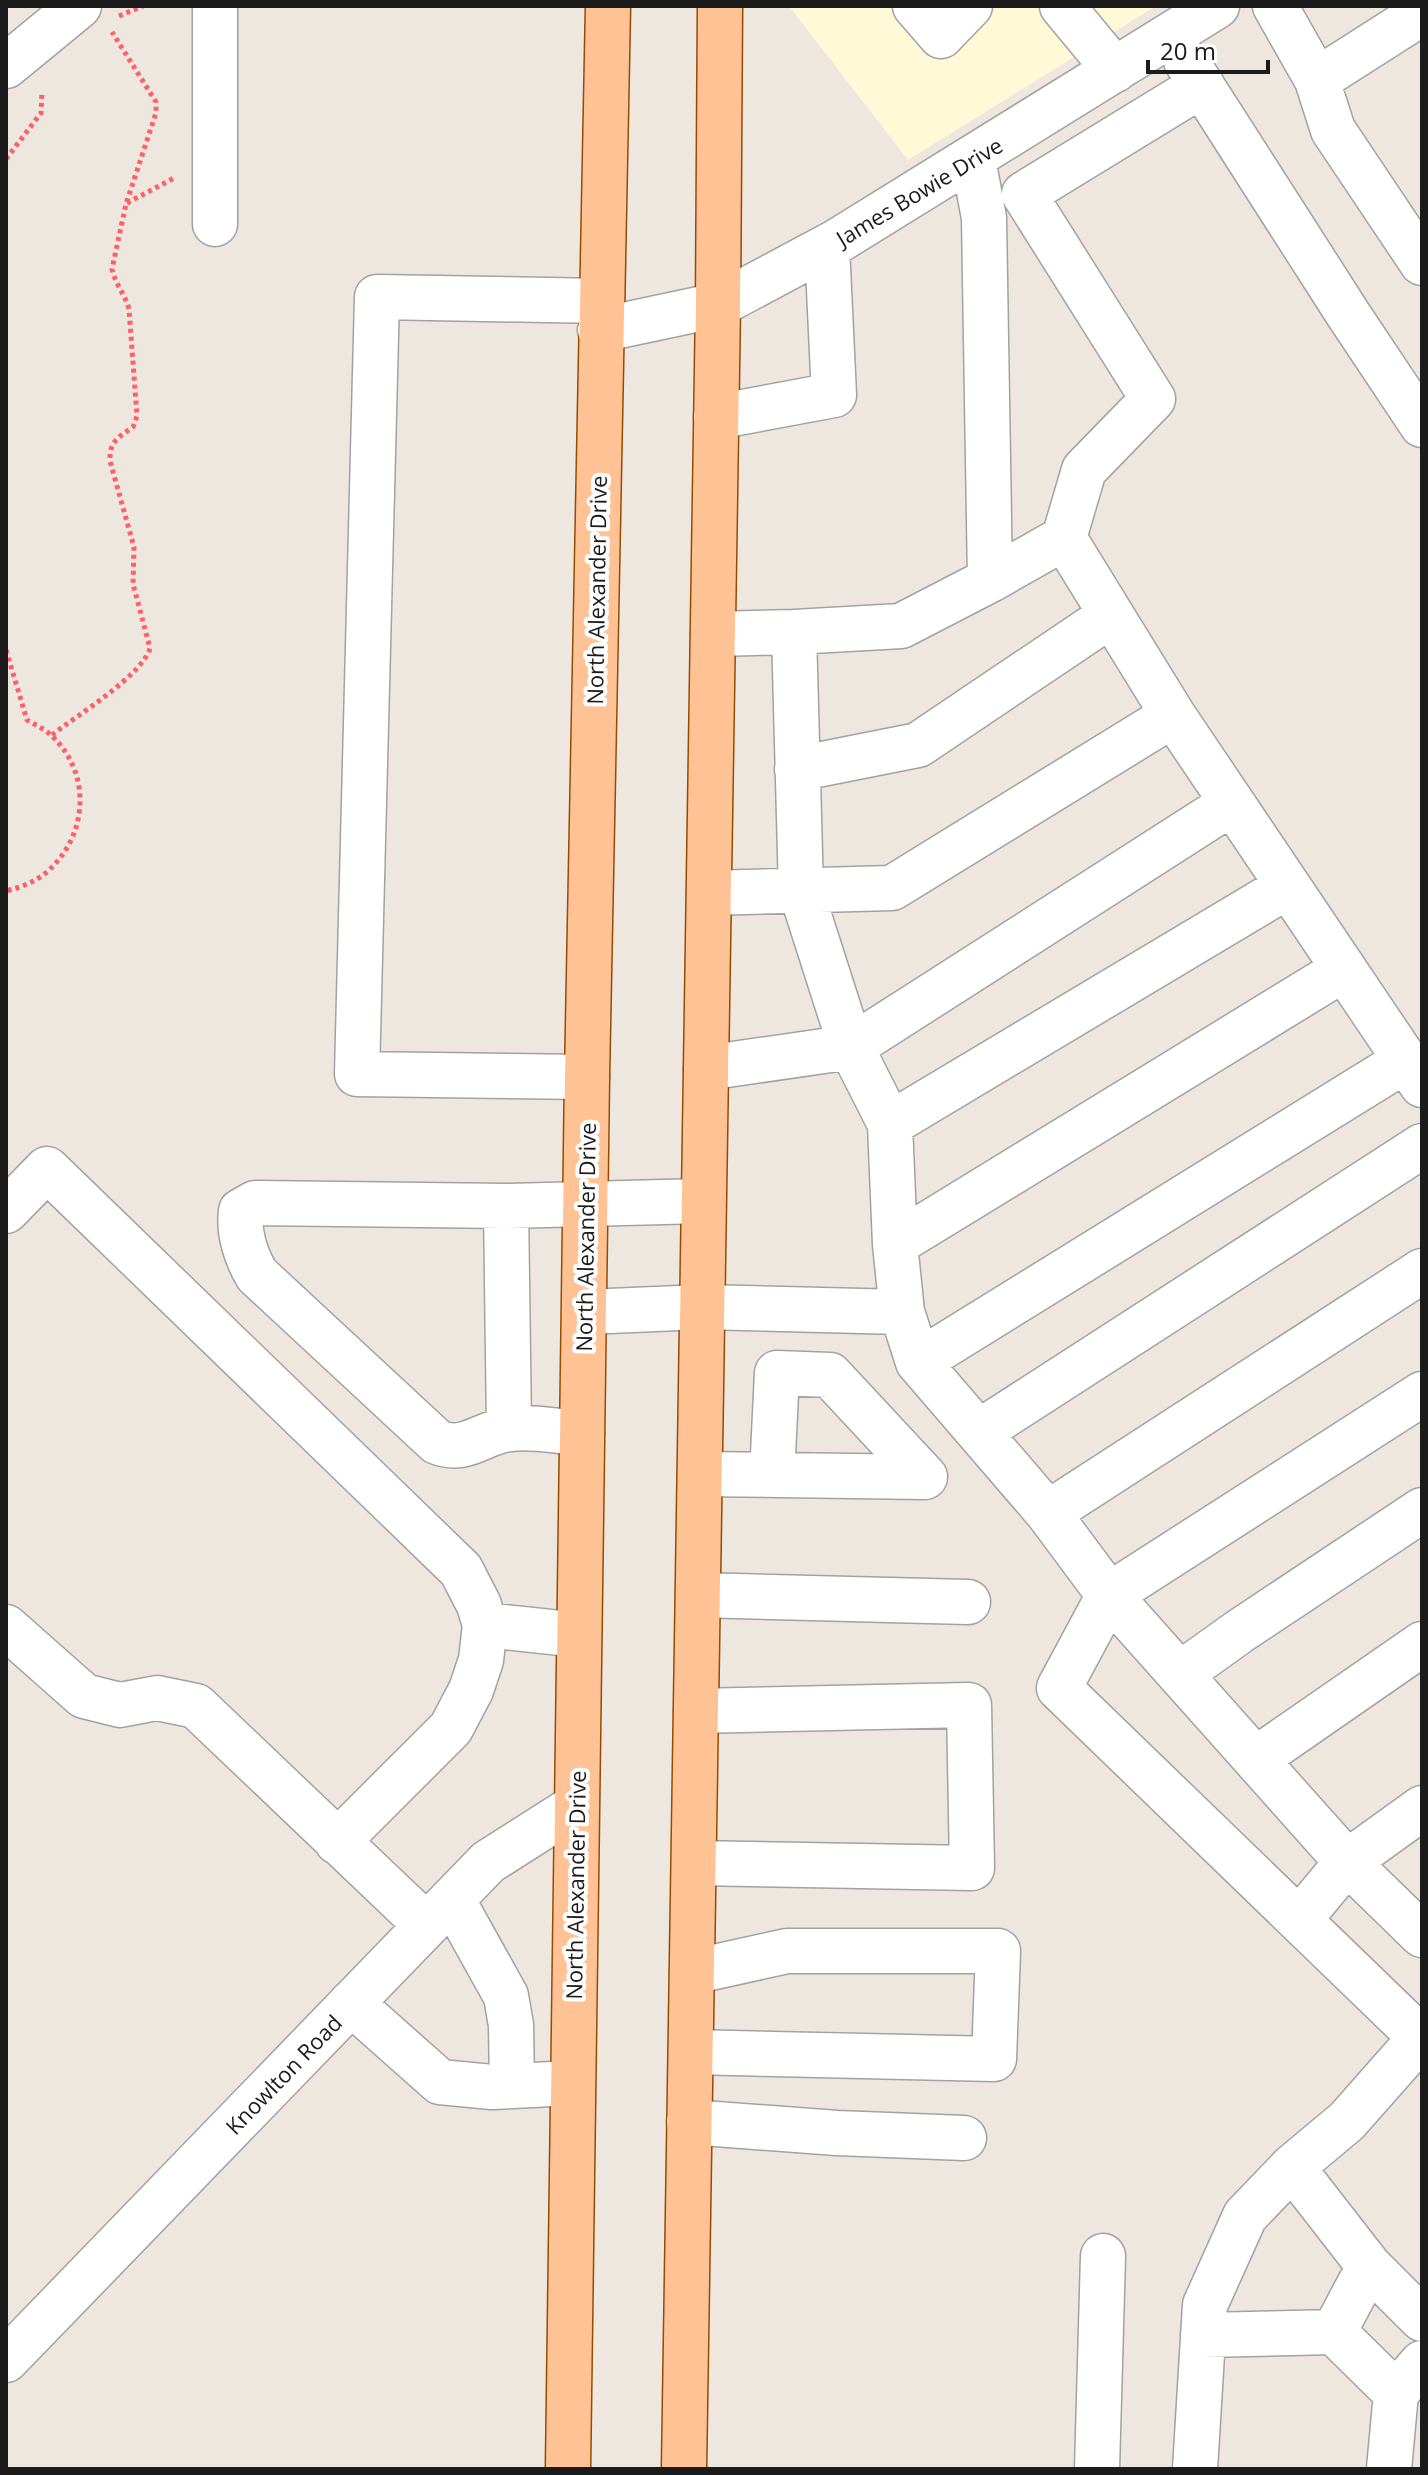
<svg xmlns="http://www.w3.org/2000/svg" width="1428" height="2475" viewBox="0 0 1428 2475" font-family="'Open Sans',sans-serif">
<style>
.education{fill:#fff9d8}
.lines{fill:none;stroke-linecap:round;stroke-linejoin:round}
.minor-casing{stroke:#a2a2a2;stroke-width:47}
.major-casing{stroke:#934d00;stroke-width:47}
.path{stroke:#ff6065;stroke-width:5;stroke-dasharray:4 4;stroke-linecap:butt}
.minor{stroke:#fff;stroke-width:44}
.major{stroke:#ffc294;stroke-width:44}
.labels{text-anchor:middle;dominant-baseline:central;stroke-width:8;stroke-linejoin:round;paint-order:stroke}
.street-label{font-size:22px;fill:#1b1b1b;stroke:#fff}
</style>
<rect width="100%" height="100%" fill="#eee7df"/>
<path class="education" d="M789 6H1156L908 160Z"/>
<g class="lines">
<defs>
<path id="minor" d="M215 6V224
M915 6 941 36 970 6
M1062 6 1115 70
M1275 6 1317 80 1422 13
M1186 61 1348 314 1422 425
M6 66 79 6
M1317 80 1333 130 1422 263
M973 159 984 218 990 580
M600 330 718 305 836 242 1217 6
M716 417 834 395 827 247
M1064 538 1173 715 1422 1085
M713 634 794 632
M797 769 918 745 1111 615
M709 893 892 888 1173 715
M706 1068 851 1047 1232 803
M587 1077 357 1074 377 297 601 301
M890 1124 1288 886
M506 1206 509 1429
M6 1211 47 1169 461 1570 479 1605 485 1625 481 1660 471 1690 451 1728 337 1842
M895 1244 1344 969
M585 1312 703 1307 902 1312 918 1362 1048 1513 1109 1595 1059 1688 1422 2039
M902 1312 895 1244 890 1124 851 1047 801 891 794 632 901 626 990 580 1064 538 1084 470 1153 399 1024 194 1202 85
M918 1362 1406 1060
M979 1432 1422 1146
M582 1433C559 1432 533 1426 511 1429 483 1431 467 1454 437 1442L257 1275C246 1257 238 1232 241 1211L255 1203 506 1206 703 1201
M700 1474 925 1477 830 1375 777 1373 772 1475
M1048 1513 1422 1271
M698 1595 968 1602
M485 1625 579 1635
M6 1627 84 1696 120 1705 157 1698 196 1706 426 1925
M1180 1674 1240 1631 1422 1510
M1256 1759 1422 1644
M1422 1808 1347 1862 1422 1935
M694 1863 972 1868 969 1705 696 1711
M452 1899 506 1996 511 2025 512 2086
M1299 1920 1347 1862 1109 1595 1422 1394
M351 2003 440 2082 492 2087 572 2083
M691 2052 994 2059 998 1951H787L692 1972
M689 2122 837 2133 964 2138
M1292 2167 1369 2266 1422 2319
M1334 2332 1369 2266
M1203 2335 1334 2332 1396 2393 1389 2469
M6 2360 488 1862 576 1806
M1396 2393 1422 2363
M1097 2469 1103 2256
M1195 2469 1205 2305 1245 2216 1292 2167 1347 2121 1422 2036"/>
<path id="major" d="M568 2469 587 1077 608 6
M684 2469 718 305 720 6"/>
</defs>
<use href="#minor" class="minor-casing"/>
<use href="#major" class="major-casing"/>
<path class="path" d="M119 16 143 6
M6 159 41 113 42 92
M127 203 174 178
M6 650 27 720C36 725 46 730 53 737 91 774 88 833 50 869 38 881 22 887 6 891
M52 735C76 716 143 675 150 648L133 584 134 547 110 461C109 441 119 437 133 427L137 416 129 309C125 294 115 284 112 269L126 204 156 113V102L112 32"/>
<use href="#minor" class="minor"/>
<use href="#major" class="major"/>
</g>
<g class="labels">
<g class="street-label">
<text transform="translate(919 191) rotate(-31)">James Bowie Drive</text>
<text transform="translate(596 590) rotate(-89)">North Alexander Drive</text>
<text transform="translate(585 1237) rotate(-89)">North Alexander Drive</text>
<text transform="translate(575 1885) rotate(-89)">North Alexander Drive</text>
<text transform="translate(283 2074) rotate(-46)">Knowlton Road</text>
</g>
</g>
<rect width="1428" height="2475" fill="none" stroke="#1b1b1b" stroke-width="16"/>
<path d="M1148 60v12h120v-12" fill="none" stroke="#1b1b1b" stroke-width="4"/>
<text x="1160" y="60" font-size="24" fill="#1b1b1b" stroke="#ffffff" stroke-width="6" paint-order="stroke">20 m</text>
</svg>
